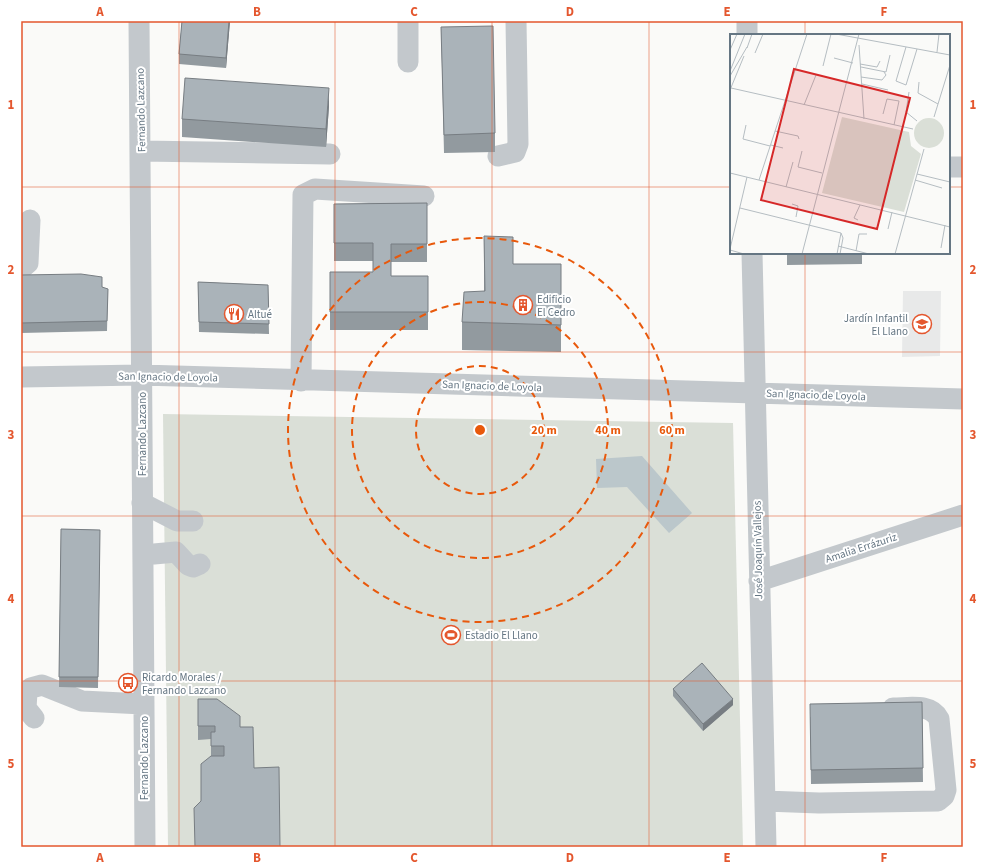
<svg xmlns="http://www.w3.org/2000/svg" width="984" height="868" viewBox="0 0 984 868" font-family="'Source Sans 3',sans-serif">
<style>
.built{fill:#e8e9e9}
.green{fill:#dadfd7}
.water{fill:#bbc7cb}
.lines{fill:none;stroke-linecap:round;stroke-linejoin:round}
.minor{stroke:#c3c8cc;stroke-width:21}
.wall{fill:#929a9f}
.shaded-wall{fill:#777d82}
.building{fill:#aab3b9;stroke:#777d82}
.grid{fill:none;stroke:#e4572e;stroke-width:1;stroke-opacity:0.55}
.ring{fill:none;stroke:#e8590c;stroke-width:2;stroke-dasharray:7 5}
.labels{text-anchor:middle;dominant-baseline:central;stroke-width:4;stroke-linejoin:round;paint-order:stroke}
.street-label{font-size:11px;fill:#657683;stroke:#fff}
.poi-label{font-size:11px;fill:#657683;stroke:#fff;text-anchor:start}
.inset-road{fill:none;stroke:#b5bdc2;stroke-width:1}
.view{fill:#d62828;fill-opacity:0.15;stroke:#d62828;stroke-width:2}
.inset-edge{fill:none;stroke:#657683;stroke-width:2}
.centre{fill:#e8590c;stroke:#fff;stroke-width:2}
.ring-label{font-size:12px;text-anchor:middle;font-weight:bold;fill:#e8590c;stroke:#fff;stroke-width:4;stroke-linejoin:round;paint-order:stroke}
.neatline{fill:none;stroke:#e4572e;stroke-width:1.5}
.grid-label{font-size:13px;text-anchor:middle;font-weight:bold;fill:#e4572e}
</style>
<rect width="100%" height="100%" fill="#fafaf8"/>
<path class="built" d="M903 291H941L940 356 902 357Z"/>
<path class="green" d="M163 414 733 423 743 847H168Z"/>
<path class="water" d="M642 456 692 513 669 533 627 487 597 488 596 459Z"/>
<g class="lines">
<path class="minor" d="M139 21 145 847
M408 21V62
M747 21V35
M141 151 330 154
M498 156 515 152 518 144 516 21
M949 167H963
M752 253 766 847
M21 269 28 263 30 220
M21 377 141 375 963 399
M301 381 303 195 315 189 424 196
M142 503 177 521H193
M143 555 176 552 188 565 193 567 200 564
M759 581 963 515
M34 718 26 708 27 692 31 688 42 685 82 701 143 704
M765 801 819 803 938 801 944 796 946 790 939 719C931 703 909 708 893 708"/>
</g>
<path class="wall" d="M182 21H230L226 68 179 64V54Z
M441 27 495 133V152L444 153Z
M329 106 326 147 182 137V119Z
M427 203V262H391V276H428V330H330V272H373V261H334V204Z
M484 236 513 264H561V352L462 350V322L484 291Z
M787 253H862V264L787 265Z
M21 275 108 289 107 331 21 333Z
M198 282 268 285 269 334 199 332Z
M61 529 100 530 98 688 59 687Z
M673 689 733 705 703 731 673 696Z
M198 699 240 727 201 801 211 756V739L198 740Z
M922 702 923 782 811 784 810 717Z"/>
<path class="shaded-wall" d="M229 21H230L226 68V58Z
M329 88V106L326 147V129Z
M733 699V705L703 731V724Z"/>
<path class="building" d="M182 21H229L226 58 179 54Z
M493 26 495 133 444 135 441 27Z
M185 78 329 88 326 129 182 119Z
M427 203V244H391V276H428V312H330V272H373V243H334V204Z
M484 236 513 237V264H561V325L462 322 464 292 485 291Z
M81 274 102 277V287L108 289 107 321 21 323V275Z
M198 282 268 285 269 324 199 322Z
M61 529 100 530 98 677H59Z
M702 663 733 699 703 724 673 689Z
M198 699H217L240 716V727H253L254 768 279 767 280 847H195L194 808 201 801V764L211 756H224V746H211V732H215V726H198Z
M922 702 923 768 811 770 810 704Z"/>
<path class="grid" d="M179 21V847M335 21V847M492 21V847M649 21V847M805 21V35M21 187H731M949 187H963M805 253V847M21 352H963M21 516H963M21 681H963"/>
<g class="ring">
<circle cx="480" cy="430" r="64"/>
<circle cx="480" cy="430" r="128"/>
<circle cx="480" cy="430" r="192"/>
</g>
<defs>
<symbol id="building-ring" viewBox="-11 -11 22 22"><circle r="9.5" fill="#fff" stroke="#e4572e" stroke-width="1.5"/><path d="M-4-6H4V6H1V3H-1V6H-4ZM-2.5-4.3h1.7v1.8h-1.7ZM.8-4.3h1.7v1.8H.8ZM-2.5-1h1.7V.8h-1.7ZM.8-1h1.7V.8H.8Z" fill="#e4572e"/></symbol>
<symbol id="restaurant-ring" viewBox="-11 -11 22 22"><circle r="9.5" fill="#fff" stroke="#e4572e" stroke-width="1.5"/><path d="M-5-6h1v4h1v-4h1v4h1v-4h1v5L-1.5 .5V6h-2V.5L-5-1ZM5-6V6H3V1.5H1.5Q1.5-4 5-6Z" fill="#e4572e"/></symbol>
<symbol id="school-ring" viewBox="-11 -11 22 22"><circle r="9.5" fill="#fff" stroke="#e4572e" stroke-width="1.5"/><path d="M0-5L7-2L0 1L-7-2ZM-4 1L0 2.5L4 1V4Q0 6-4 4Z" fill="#e4572e"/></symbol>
<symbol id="stadium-ring" viewBox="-11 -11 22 22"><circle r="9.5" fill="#fff" stroke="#e4572e" stroke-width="1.5"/><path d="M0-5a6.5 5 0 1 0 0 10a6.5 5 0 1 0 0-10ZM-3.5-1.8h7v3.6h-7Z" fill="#e4572e"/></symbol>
<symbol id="bus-ring" viewBox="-11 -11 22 22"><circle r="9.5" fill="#fff" stroke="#e4572e" stroke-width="1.5"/><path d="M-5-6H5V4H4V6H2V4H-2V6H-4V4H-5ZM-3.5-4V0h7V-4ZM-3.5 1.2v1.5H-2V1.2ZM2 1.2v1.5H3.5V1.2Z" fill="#e4572e"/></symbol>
</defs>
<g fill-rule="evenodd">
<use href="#building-ring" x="512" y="294" width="22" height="22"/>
<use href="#restaurant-ring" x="223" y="303" width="22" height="22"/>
<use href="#school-ring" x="911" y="313" width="22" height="22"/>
<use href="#stadium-ring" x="440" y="624" width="22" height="22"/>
<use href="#bus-ring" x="117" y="672" width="22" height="22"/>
</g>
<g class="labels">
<g class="street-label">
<text transform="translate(141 110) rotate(-91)">Fernando Lazcano</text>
<text transform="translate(168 377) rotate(1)">San Ignacio de Loyola</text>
<text transform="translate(492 386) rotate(2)">San Ignacio de Loyola</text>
<text transform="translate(816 395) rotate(2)">San Ignacio de Loyola</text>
<text transform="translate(142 434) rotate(-90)">Fernando Lazcano</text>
<text transform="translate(861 548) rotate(-18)">Amalia Errázuriz</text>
<text transform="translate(758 550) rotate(-91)">José Joaquín Vallejos</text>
<text transform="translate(144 758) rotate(-90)">Fernando Lazcano</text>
</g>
<g class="poi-label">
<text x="537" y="299">Edificio<tspan x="537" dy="13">El Cedro</tspan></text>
<text x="248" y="314">Altué</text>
<text x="908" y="318" text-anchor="end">Jardín Infantil<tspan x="908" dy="13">El Llano</tspan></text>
<text x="465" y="635">Estadio El Llano</text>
<text x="142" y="677">Ricardo Morales /<tspan x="142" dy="13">Fernando Lazcano</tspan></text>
</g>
</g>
<g transform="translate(730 34)">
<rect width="220" height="220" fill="#fafaf8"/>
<path d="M112 83 179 98 181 112 191 120 174 178 92 159ZM184 99a15 15 0 1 1 30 0a15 15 0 1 1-30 0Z" fill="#dadfd7"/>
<path class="inset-road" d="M106 0 220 21M129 11 134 85M176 13 166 47 176 51 187 15M17 14 22 0M0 16 7 0M207 18 209 0M25 19 33 0M104 24 123 29M130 30 147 33 150 27M93 32 101 0M131 33 156 38 160 21M0 37 15 0M0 42 17 13M131 43 152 46 156 41 154 38M189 48 188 59 208 70M132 50 158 56M1 54 183 95M0 56 14 22M179 58 176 78 187 87M74 71 86 41M153 80 157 65 169 67 164 91M204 83 220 31M16 91 13 105 40 112M45 97 68 102 69 105M41 111 53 114M72 117 68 133 92 139M0 139 220 193M187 140 220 148M29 146 77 0M185 146 212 154M56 153 63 128M62 170 68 172 66 183M10 174 111 199 113 204 110 220M128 186 124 184 130 171M158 195 162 178M108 212 139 220M211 214 215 191M0 215 17 143M0 216 14 220M126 217 129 200H137M72 220 129 0M107 220 111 199M165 220 194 115"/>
<path class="view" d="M64 35 180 64 147 195 31 166Z"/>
<rect width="220" height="220" class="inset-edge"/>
</g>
<circle cx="480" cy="430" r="6" class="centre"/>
<g class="ring-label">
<text x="544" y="434">20 m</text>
<text x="608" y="434">40 m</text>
<text x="672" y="434">60 m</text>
</g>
<rect width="984" height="868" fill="none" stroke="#ffffff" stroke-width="44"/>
<rect x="22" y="22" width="940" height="824" class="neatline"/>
<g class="grid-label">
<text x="100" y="16">A</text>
<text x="257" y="16">B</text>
<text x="414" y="16">C</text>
<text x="570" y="16">D</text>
<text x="727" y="16">E</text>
<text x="884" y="16">F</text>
<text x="11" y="109">1</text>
<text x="973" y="109">1</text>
<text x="11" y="274">2</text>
<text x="973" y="274">2</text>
<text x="11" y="439">3</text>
<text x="973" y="439">3</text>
<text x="11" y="603">4</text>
<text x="973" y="603">4</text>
<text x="11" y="768">5</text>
<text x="973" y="768">5</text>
<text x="100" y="862">A</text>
<text x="257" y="862">B</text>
<text x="414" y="862">C</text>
<text x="570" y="862">D</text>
<text x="727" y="862">E</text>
<text x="884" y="862">F</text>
</g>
</svg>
